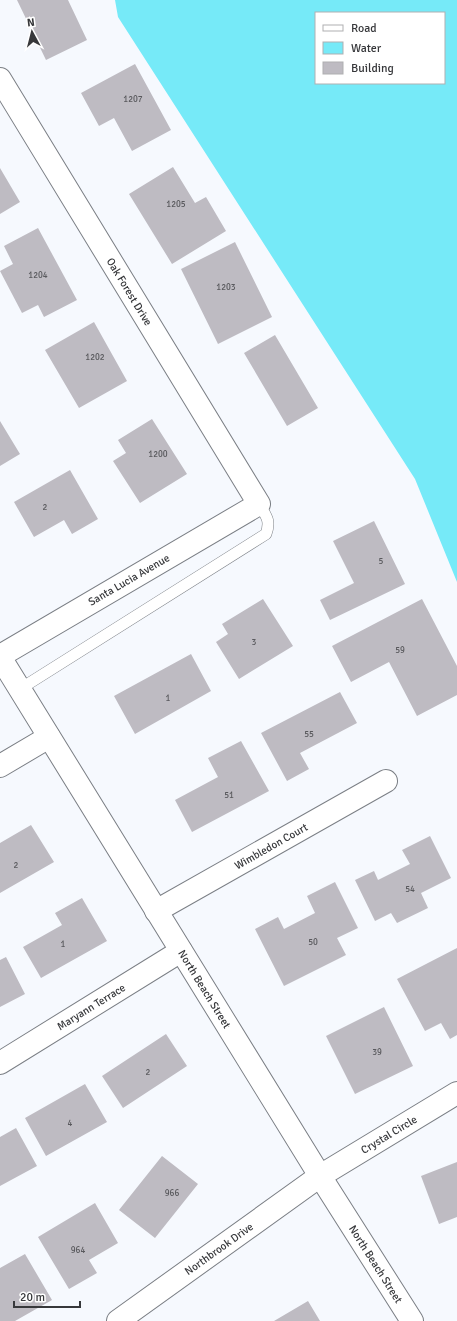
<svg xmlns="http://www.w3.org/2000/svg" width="457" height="1321" viewBox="0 0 457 1321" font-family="Signika,sans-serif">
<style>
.water{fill:#76eaf8;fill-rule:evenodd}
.building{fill:#bebbc2}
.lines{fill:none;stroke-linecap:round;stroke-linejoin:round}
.lane-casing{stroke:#7b7f85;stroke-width:12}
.street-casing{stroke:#7b7f85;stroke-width:24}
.secondary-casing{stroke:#7b7f85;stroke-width:24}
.lane{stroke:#fff;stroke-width:11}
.street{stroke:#fff;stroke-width:22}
.secondary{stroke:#fff;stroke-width:22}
.labels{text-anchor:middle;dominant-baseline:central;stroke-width:4;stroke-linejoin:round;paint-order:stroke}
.number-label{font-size:9px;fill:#59595d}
.street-label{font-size:11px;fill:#37383b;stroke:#fff}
</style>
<rect width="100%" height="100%" fill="#f6f9fe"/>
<path class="water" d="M115 0H457V582L415 479 118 17ZM316 13H444V83H316Z"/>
<path class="building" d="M17 0H68L87 40 46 60Z
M135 64 171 130 132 151 114 118 99 126 81 93Z
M173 167 195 203 206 197 226 231 172 264 129 194Z
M0 168 20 202 0 214Z
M38 228 77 300 44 317 38 305 22 313 0 271 13 264 4 246Z
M235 242 272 317 218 344 181 269Z
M94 322 127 381 79 408 45 350Z
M275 335 318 408 287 426 244 353Z
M152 419 187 474 140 503 113 461 126 453 118 440Z
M0 421 20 454 0 466Z
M70 470 98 519 72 534 64 520 34 537 14 502Z
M374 521 405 584 330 620 320 600 354 583 333 541Z
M263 599 293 646 239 679 216 642 228 634 222 624Z
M422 599 457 666V695L417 716 389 662 351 682 332 646Z
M191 654 211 691 135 734 114 696Z
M340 692 357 723 300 753 309 769 287 781 261 733Z
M241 741 269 791 192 832 175 800 218 777 208 758Z
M31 825 54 862 0 893V843Z
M430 836 451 878 421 893 428 908 397 923 391 913 375 921 355 880 374 871 378 880 410 864 402 850Z
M335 882 358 928 337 938 346 955 284 986 255 929 278 917 284 929 315 913 307 896Z
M82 898 107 941 41 978 23 947 62 925 55 913Z
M457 948V1035L450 1039 441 1023 425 1031 397 979Z
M6 957 25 994 0 1007V960Z
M384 1007 413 1066 355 1094 326 1036Z
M166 1034 187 1066 123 1108 102 1076Z
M85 1084 107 1122 46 1156 25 1118Z
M16 1128 37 1166 0 1186V1137Z
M162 1156 198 1184 155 1238 119 1210Z
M457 1162V1217L439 1224 421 1176Z
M95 1203 118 1243 89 1260 97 1273 69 1289 38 1237Z
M25 1254 52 1300 15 1321H0V1268Z
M308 1301 320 1321H274Z"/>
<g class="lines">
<defs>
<path id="lane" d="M20 689 266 534C271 520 266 516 259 504"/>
<g id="street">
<path id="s1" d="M0 79 259 504 0 656"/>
<path d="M0 766 49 737"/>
<path id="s2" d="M156 911 386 781"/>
<path id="s3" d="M0 1063 181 951"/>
<path id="s4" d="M118 1321 320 1176 457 1093"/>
</g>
<g id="secondary">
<path id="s5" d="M0 657 320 1176 412 1321"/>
</g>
</defs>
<use href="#lane" class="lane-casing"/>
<use href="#street" class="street-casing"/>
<use href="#secondary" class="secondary-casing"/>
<use href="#lane" class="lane"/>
<use href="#street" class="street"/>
<use href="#secondary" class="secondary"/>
</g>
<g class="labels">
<g class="number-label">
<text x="133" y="99">1207</text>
<text x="176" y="204">1205</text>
<text x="38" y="275">1204</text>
<text x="226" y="287">1203</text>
<text x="95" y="357">1202</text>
<text x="158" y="454">1200</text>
<text x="45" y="507">2</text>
<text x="381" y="561">5</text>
<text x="254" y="642">3</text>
<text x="400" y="650">59</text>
<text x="168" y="698">1</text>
<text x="309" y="734">55</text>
<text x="229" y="795">51</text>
<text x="16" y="865">2</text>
<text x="410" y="889">54</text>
<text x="313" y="942">50</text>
<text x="63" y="944">1</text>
<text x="377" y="1052">39</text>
<text x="148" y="1072">2</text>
<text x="70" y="1123">4</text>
<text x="172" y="1193">966</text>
<text x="78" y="1250">964</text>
</g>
<g class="street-label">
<text stroke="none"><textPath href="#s1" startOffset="249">Oak Forest Drive</textPath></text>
<text transform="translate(129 580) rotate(-30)">Santa Lucia Avenue</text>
<text stroke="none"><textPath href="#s2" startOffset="132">Wimbledon Court</textPath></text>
<text stroke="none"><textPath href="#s5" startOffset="390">North Beach Street</textPath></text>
<text stroke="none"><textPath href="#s3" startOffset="107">Maryann Terrace</textPath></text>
<text stroke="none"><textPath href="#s4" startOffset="329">Crystal Circle</textPath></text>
<text stroke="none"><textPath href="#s4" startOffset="124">Northbrook Drive</textPath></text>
<text stroke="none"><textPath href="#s5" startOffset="714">North Beach Street</textPath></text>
</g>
</g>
<rect x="315" y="12" width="130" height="72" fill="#ffffff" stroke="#afafb1"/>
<rect x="323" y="25" width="20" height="6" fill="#ffffff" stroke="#afafb1"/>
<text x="351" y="32" font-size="12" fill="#37383b">Road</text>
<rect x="323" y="42" width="20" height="12" fill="#76eaf8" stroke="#afafb1"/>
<text x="351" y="52" font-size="12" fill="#37383b">Water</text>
<rect x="323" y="62" width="20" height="12" fill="#bebbc2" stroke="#afafb1"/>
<text x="351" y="72" font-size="12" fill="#37383b">Building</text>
<g transform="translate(32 32) rotate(353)" stroke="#ffffff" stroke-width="3" paint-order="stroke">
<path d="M0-3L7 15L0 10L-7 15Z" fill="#37383b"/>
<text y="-6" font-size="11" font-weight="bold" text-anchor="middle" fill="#37383b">N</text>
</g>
<path d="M14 1301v6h66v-6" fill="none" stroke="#37383b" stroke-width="2"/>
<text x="20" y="1301" font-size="12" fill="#37383b" stroke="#ffffff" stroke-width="3" paint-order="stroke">20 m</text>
</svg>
